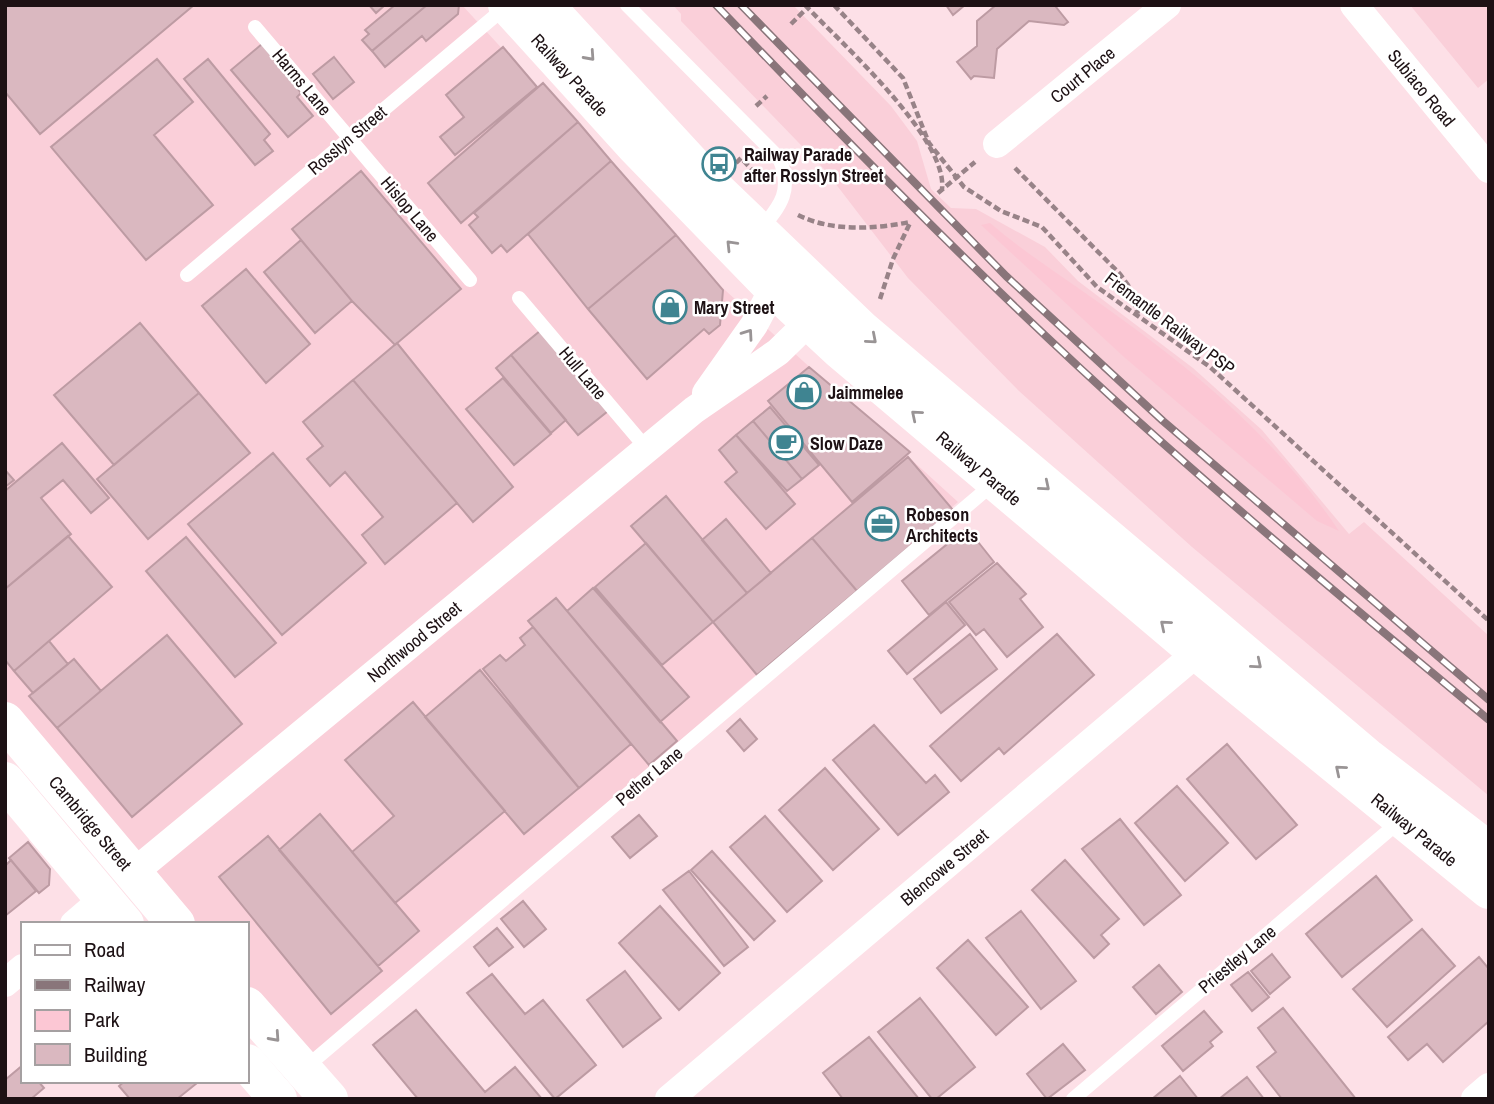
<svg xmlns="http://www.w3.org/2000/svg" width="1494" height="1104" viewBox="0 0 1494 1104" font-family="'Archivo Narrow',sans-serif">
<style>
.built{fill:#facfd9}
.green{fill:#fcc7d4}
.building{fill:#dab8c0;stroke:#bd9ba3;stroke-width:2}
.lines{fill:none;stroke-linecap:round;stroke-linejoin:round}
.path{stroke:#988388;stroke-width:4.5;stroke-dasharray:7 3.5;stroke-linecap:butt}
.service{stroke:#fff;stroke-width:14}
.minor{stroke:#fff;stroke-width:28}
.primary{stroke:#fff;stroke-width:38}
.rail-casing{stroke:#89757a;stroke-width:8}
.rail{stroke:#fff;stroke-width:5;stroke-dasharray:16;stroke-linecap:butt}
.oneway{stroke:#999495}
.labels{text-anchor:middle;dominant-baseline:central;stroke-width:5;stroke-linejoin:round;paint-order:stroke}
.street-label{font-size:18px;fill:#1d1114;stroke:#fff}
.poi-label{font-size:18px;font-weight:bold;fill:#1d1114;stroke:#fff;text-anchor:start}
</style>
<rect width="100%" height="100%" fill="#fde0e7"/>
<path class="built" d="M5 5H462L715 281 958 502 285 1079 247 1029V924H165L5 718Z
M673 5H793L891 106 917 141 931 189 951 208 976 209 1045 247 1078 281 1193 368 1262 430 1349 534 1364 522 1489 636V796L1192 547 1019 391 908 278 825 170 681 21V14Z
M1410 5H1489V79L1478 88Z"/>
<path class="green" d="M990 223C1032 259 1079 287 1123 320 1206 380 1281 445 1339 531L1317 521 1124 357 981 225Z"/>
<path class="building" d="M5 5H194L40 134 5 92Z
M369 5H385L376 13Z
M395 5H427L372 51 362 40 369 34 365 30Z
M427 5H459L458 14 426 41 422 36 385 67 372 51Z
M946 5H965L953 15Z
M996 5H1059L1056 7 1068 22 1064 25 1029 21 997 49 994 78 974 76 971 79 957 62 977 46V21Z
M262 44 301 93 297 97 313 116 288 137 231 70Z
M503 47 537 87 455 155 440 137 464 117 446 95Z
M334 57 354 82 333 99 313 74Z
M157 59 193 102 154 135 213 205 146 260 51 147Z
M208 59 270 134 264 140 273 151 255 165 184 79Z
M543 83 578 122 461 223 428 183Z
M578 122 611 161 507 252 501 245 492 253 469 225 478 217 474 213Z
M611 161 676 235 588 309 528 234Z
M361 171 461 289 395 345 352 301 292 229Z
M676 235 723 290 720 325 709 334 704 329 647 379 588 309Z
M301 240 352 301 315 333 264 272Z
M246 269 310 344 266 383 202 306Z
M140 323 199 393 114 465 54 395Z
M540 331 608 411 578 435 511 355Z
M397 343 513 487 473 522 353 380Z
M511 355 566 420 551 433 496 368Z
M809 367 910 452 852 502 768 401Z
M503 378 551 434 514 465 466 409Z
M353 380 457 503 385 564 362 535 383 517 345 472 330 486 307 459 323 446 303 422Z
M199 393 250 453 148 539 97 479Z
M770 407 819 465 802 479 753 421Z
M753 421 802 479 787 491 736 435Z
M736 435 795 504 766 529 725 482 737 472 719 450Z
M62 443 109 498 91 513 63 480 41 498 71 534 5 589V491Z
M273 453 366 563 282 635 188 524Z
M908 457 953 510 857 591 812 538Z
M5 470 14 480 5 487Z
M666 496 747 593 713 622 631 526Z
M726 519 771 573 747 593 702 540Z
M967 528 994 562 929 615 902 581Z
M68 536 112 587 14 671 5 660V589Z
M186 537 276 643 235 677 146 571Z
M812 538 857 591 757 675 713 622Z
M646 543 713 622 662 665 595 587Z
M997 563 1026 594 1020 599 1043 627 1007 657 984 629 976 635 949 602Z
M593 588 689 697 660 722 567 611Z
M556 598 677 741 649 765 528 621Z
M946 602 965 625 907 674 888 651Z
M533 627 631 744 579 788 483 669 500 655 506 661 525 645 520 638Z
M970 634 997 669 941 713 914 679Z
M1057 634 1094 675 1004 754 999 748 961 781 930 746Z
M167 635 242 724 132 817 57 728Z
M49 641 68 664 33 693 14 671Z
M74 659 101 691 57 728 29 696Z
M480 670 579 788 524 834 425 717Z
M413 702 505 811 395 903 352 852 394 816 345 760Z
M740 719 757 739 744 751 727 731Z
M874 725 926 783 935 775 949 792 898 835 833 760Z
M1227 744 1297 825 1256 859 1187 779Z
M825 768 879 829 833 870 779 810Z
M1177 786 1228 843 1185 881 1135 823Z
M320 814 419 931 378 966 279 850Z
M639 815 657 836 630 858 612 837Z
M765 816 822 881 787 912 730 847Z
M1120 819 1181 895 1144 925 1082 849Z
M268 836 382 971 331 1014 219 877Z
M28 842 50 869 49 885 39 893 9 858Z
M712 851 775 921 754 940 691 870Z
M11 860 36 891 5 916V866Z
M1065 860 1119 919 1101 935 1109 944 1094 958 1032 890Z
M689 871 748 947 724 966 663 890Z
M1376 876 1412 920 1342 977 1306 934Z
M523 901 546 929 524 947 501 919Z
M660 906 720 973 679 1010 619 943Z
M1021 911 1076 981 1041 1009 986 938Z
M497 928 513 947 489 966 474 947Z
M1422 929 1455 966 1387 1027 1353 989Z
M968 940 1028 1007 996 1035 937 968Z
M1272 954 1290 977 1270 994 1251 971Z
M1479 957 1489 969V1021L1443 1062 1427 1044 1408 1060 1388 1037Z
M1159 965 1182 992 1156 1014 1133 987Z
M625 971 661 1018 623 1047 587 1000Z
M1248 972 1269 997 1252 1011 1231 985Z
M492 974 525 1014 543 1000 596 1065 555 1099 467 993Z
M920 998 975 1067 936 1099H932L878 1032Z
M1283 1008 1356 1099H1282L1257 1067 1276 1052 1258 1028Z
M416 1010 485 1092 515 1067 542 1099H418L373 1045Z
M1204 1011 1222 1032 1210 1042 1213 1046 1183 1071 1162 1046Z
M869 1037 919 1099H843L823 1073Z
M1063 1044 1085 1070 1047 1099 1027 1074Z
M23 1065V1081H38L44 1088 31 1099H5V1080Z
M1180 1076 1198 1099H1152Z
M1247 1077 1264 1099H1219Z
M125 1081H196L197 1083 177 1099H130L119 1086Z"/>
<g class="lines">
<path class="path" d="M805 5C839 41 948 138 942 189
M834 5 903 78 929 143 964 187 1001 211 1042 227 1097 287 1210 367 1489 621
M791 24 807 8
M756 106 767 96
M736 163 741 158 755 173
M1015 168 1120 274 1128 285 1138 314
M938 193 975 162
M798 215C832 232 874 229 910 222
M880 299 893 259 910 223"/>
<path class="service" d="M627 5 779 158C793 190 781 205 761 229
M255 27 470 280
M187 275 508 5
M519 298 647 449
M305 1068 994 483
M1073 1099 1400 821"/>
<g class="minor">
<path id="s1" d="M1354 5 1489 169"/>
<path id="s2" d="M997 144 1167 5"/>
<path d="M706 393 754 325 781 274"/>
<path id="s3" d="M133 873 694 410 778 352 823 308"/>
<path d="M74 924 103 899"/>
<path d="M5 983 23 968"/>
<path id="s4" d="M669 1099 1212 640"/>
<path d="M1475 1099 1489 1087"/>
</g>
<g class="primary">
<path id="s5" d="M507 5 635 146 773 288 841 351 1197 652 1489 890"/>
<path d="M545 5 712 186 861 329 1367 757 1489 851"/>
<path id="s6" d="M5 721 176 924"/>
<path d="M5 781 125 924"/>
<path d="M247 1006 329 1099"/>
<path d="M247 1063 278 1099"/>
</g>
<defs>
<path id="rail" d="M716 5C853 148 991 289 1138 421 1253 524 1371 622 1489 720
M741 5 1006 276 1163 421 1489 700"/>
</defs>
<use href="#rail" class="rail-casing"/>
<use href="#rail" class="rail"/>
</g>
<defs><path id="oneway-chevron" d="M-2-3.5L2.5 0L-2 3.5" fill="none" stroke-width="1.6" stroke-linecap="round" stroke-linejoin="round" transform="scale(1.75)"/></defs>
<g class="oneway">
<use href="#oneway-chevron" transform="translate(590 56) rotate(48)"/>
<use href="#oneway-chevron" transform="translate(731 245) rotate(-134)"/>
<use href="#oneway-chevron" transform="translate(748 334) rotate(-55)"/>
<use href="#oneway-chevron" transform="translate(872 339) rotate(41)"/>
<use href="#oneway-chevron" transform="translate(916 415) rotate(-140)"/>
<use href="#oneway-chevron" transform="translate(1045 486) rotate(40)"/>
<use href="#oneway-chevron" transform="translate(1165 625) rotate(-140)"/>
<use href="#oneway-chevron" transform="translate(1257 664) rotate(40)"/>
<use href="#oneway-chevron" transform="translate(1340 770) rotate(-140)"/>
<use href="#oneway-chevron" transform="translate(275 1037) rotate(48)"/>
</g>
<defs>
<symbol id="bus-ring" viewBox="-11 -11 22 22"><circle r="9.5" fill="#fff" stroke="#3f8491" stroke-width="1.5"/><path d="M-5-6H5V4H4V6H2V4H-2V6H-4V4H-5ZM-3.5-4V0h7V-4ZM-3.5 1.2v1.5H-2V1.2ZM2 1.2v1.5H3.5V1.2Z" fill="#3f8491"/></symbol>
<symbol id="shop-ring" viewBox="-11 -11 22 22"><circle r="9.5" fill="#fff" stroke="#3f8491" stroke-width="1.5"/><path d="M-5-2.5h2.3a2.7 3.5 0 0 1 5.4 0H5L5.5 6h-11ZM-1.5-2.5h3a1.5 2.3 0 0 0-3 0Z" fill="#3f8491"/></symbol>
<symbol id="cafe-ring" viewBox="-11 -11 22 22"><circle r="9.5" fill="#fff" stroke="#3f8491" stroke-width="1.5"/><path d="M-5.5-4.5H6V0H3Q3 3.5 0 3.5H-2.5Q-5.5 3.5-5.5 0ZM3-3.2v2h1.7v-2ZM-6 4.5H4V6H-6Z" fill="#3f8491"/></symbol>
<symbol id="office-ring" viewBox="-11 -11 22 22"><circle r="9.5" fill="#fff" stroke="#3f8491" stroke-width="1.5"/><path d="M-6-3h4V-5.5h4V-3h4V5H-6ZM-1-4.5V-3h2v-1.5ZM-6 0V1H6V0Z" fill="#3f8491"/></symbol>
</defs>
<g fill-rule="evenodd">
<use href="#bus-ring" x="700" y="145" width="38" height="38"/>
<use href="#shop-ring" x="651" y="288" width="38" height="38"/>
<use href="#shop-ring" x="785" y="373" width="38" height="38"/>
<use href="#cafe-ring" x="767" y="424" width="38" height="38"/>
<use href="#office-ring" x="863" y="505" width="38" height="38"/>
</g>
<g class="labels">
<g class="street-label">
<text stroke="none"><textPath href="#s5" startOffset="94">Railway Parade</textPath></text>
<text stroke="none"><textPath href="#s2" startOffset="110">Court Place</textPath></text>
<text transform="translate(302 82) rotate(50)">Harms Lane</text>
<text stroke="none"><textPath href="#s1" startOffset="107">Subiaco Road</textPath></text>
<text transform="translate(347 140) rotate(-40)">Rosslyn Street</text>
<text transform="translate(410 209) rotate(50)">Hislop Lane</text>
<text transform="translate(1170 323) rotate(37)">Fremantle Railway PSP</text>
<text transform="translate(583 373) rotate(50)">Hull Lane</text>
<text stroke="none"><textPath href="#s5" startOffset="662">Railway Parade</textPath></text>
<text stroke="none"><textPath href="#s3" startOffset="364">Northwood Street</textPath></text>
<text transform="translate(649 776) rotate(-40)">Pether Lane</text>
<text stroke="none"><textPath href="#s6" startOffset="133">Cambridge Street</textPath></text>
<text stroke="none"><textPath href="#s5" startOffset="1228">Railway Parade</textPath></text>
<text stroke="none"><textPath href="#s4" startOffset="360">Blencowe Street</textPath></text>
<text transform="translate(1237 959) rotate(-40)">Priestley Lane</text>
</g>
<g class="poi-label">
<text x="744" y="154">Railway Parade<tspan x="744" dy="21">after Rosslyn Street</tspan></text>
<text x="694" y="307">Mary Street</text>
<text x="828" y="392">Jaimmelee</text>
<text x="810" y="443">Slow Daze</text>
<text x="906" y="514">Robeson<tspan x="906" dy="21">Architects</tspan></text>
</g>
</g>
<rect width="1494" height="1104" fill="none" stroke="#1d1114" stroke-width="14"/>
<rect x="21" y="922" width="228" height="161" fill="#ffffff" stroke="#a5a0a1" stroke-width="2"/>
<rect x="35" y="945" width="35" height="10" fill="#ffffff" stroke="#a5a0a1" stroke-width="2"/>
<text x="84" y="957" font-size="21" fill="#1d1114">Road</text>
<rect x="35" y="980" width="35" height="10" fill="#89757a" stroke="#a5a0a1" stroke-width="2"/>
<text x="84" y="992" font-size="21" fill="#1d1114">Railway</text>
<rect x="35" y="1010" width="35" height="21" fill="#fcc7d4" stroke="#a5a0a1" stroke-width="2"/>
<text x="84" y="1027" font-size="21" fill="#1d1114">Park</text>
<rect x="35" y="1044" width="35" height="21" fill="#dab8c0" stroke="#a5a0a1" stroke-width="2"/>
<text x="84" y="1062" font-size="21" fill="#1d1114">Building</text>
</svg>
